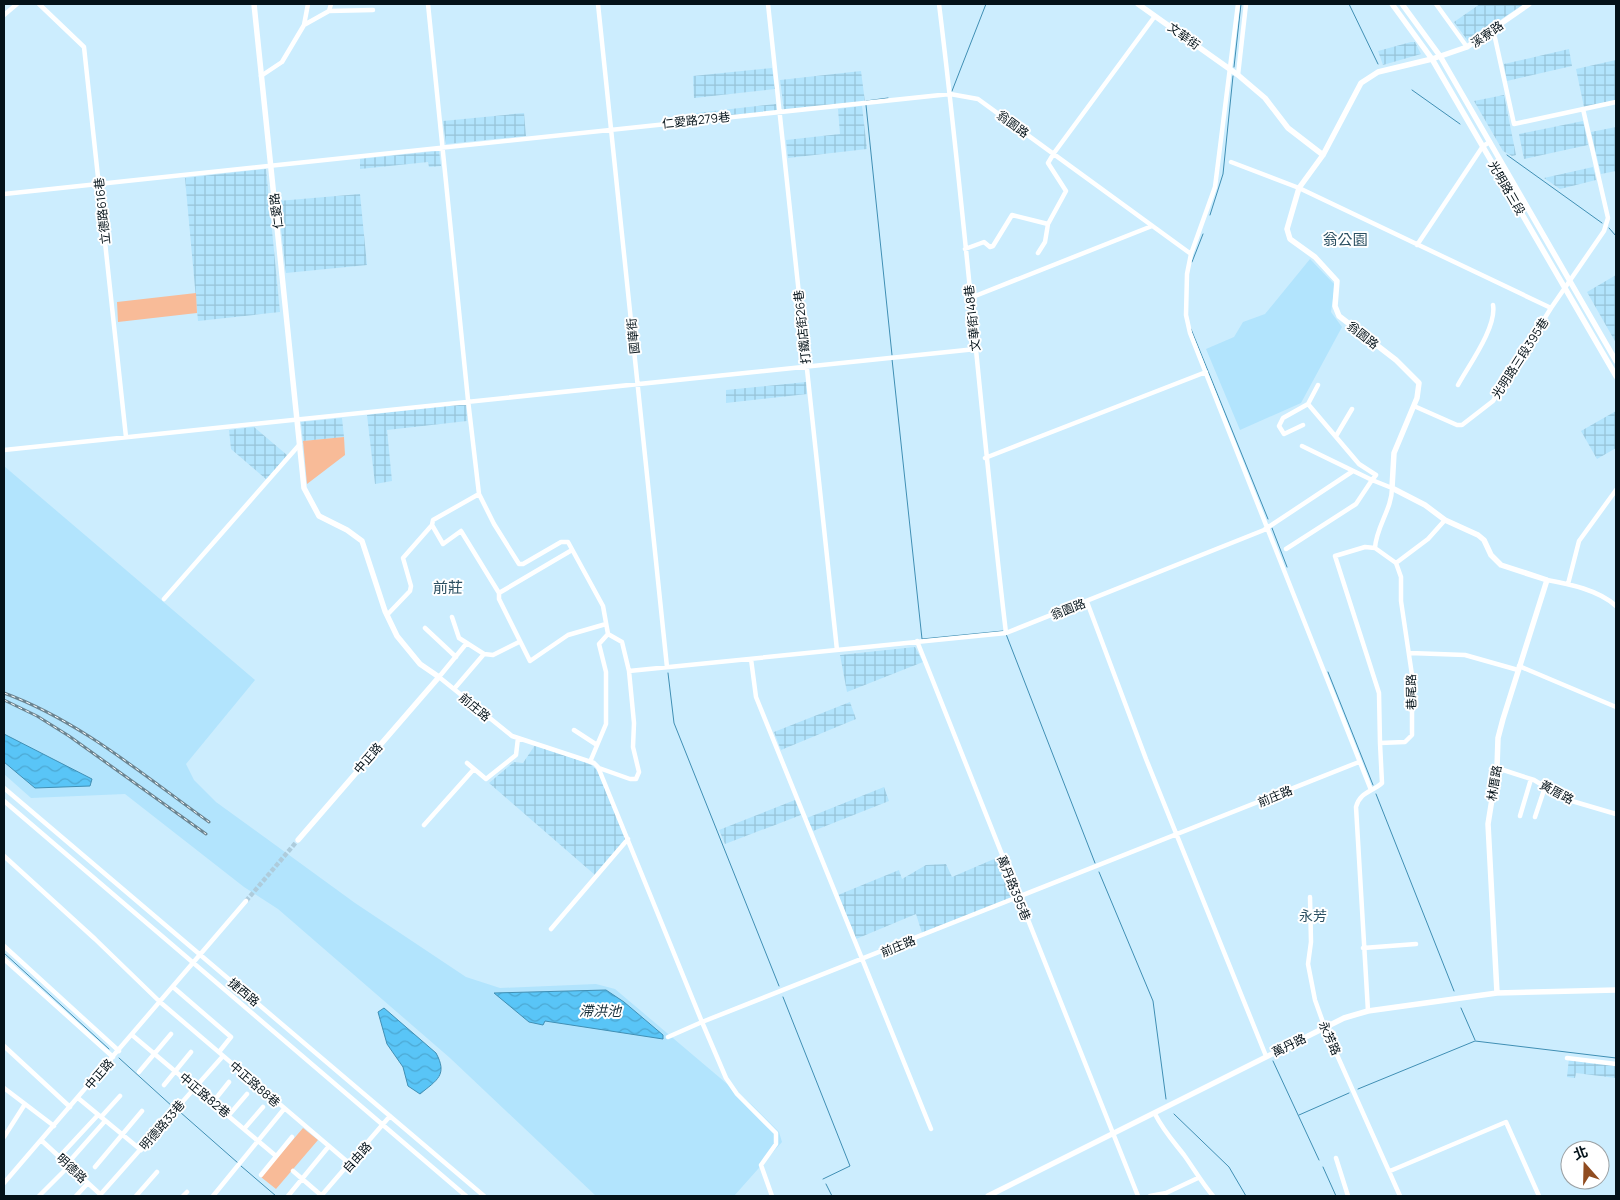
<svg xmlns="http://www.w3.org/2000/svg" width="1620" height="1200" viewBox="0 0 1620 1200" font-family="Manrope,'Noto Sans TC',sans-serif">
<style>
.built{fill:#b2e4fd}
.industrial{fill:url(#industrial-grid)}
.green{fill:#f8bb98}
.water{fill:url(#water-waves);stroke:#408fb4}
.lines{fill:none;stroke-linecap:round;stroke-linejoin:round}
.stream{stroke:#408fb4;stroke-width:1}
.minor-tunnel{stroke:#aeccdc;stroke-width:4.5;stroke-dasharray:4.5 2;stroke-linecap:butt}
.minor{stroke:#fff;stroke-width:4.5}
.tertiary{stroke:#fff;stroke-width:5.5}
.rail-casing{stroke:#6c8490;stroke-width:3}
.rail{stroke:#fff;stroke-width:1;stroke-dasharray:4;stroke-linecap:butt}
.labels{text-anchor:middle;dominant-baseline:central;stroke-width:4;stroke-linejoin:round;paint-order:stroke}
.street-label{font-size:12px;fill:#041219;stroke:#fff}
.neighbourhood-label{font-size:14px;fill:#2a4f61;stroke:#fff}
.water-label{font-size:14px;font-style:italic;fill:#162e39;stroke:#fff}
.quarter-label{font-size:15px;fill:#2a4f61;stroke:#fff}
</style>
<defs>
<pattern id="industrial-grid" width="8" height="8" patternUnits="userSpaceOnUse" patternTransform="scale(1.25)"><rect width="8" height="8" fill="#b2e4fd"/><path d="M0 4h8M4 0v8" fill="none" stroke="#97c3d8"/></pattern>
<pattern id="water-waves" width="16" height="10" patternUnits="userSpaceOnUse" patternTransform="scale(1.25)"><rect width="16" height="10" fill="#59c5f7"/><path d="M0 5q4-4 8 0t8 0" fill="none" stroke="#4ca8d3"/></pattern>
</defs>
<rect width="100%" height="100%" fill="#ccedfe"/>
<path class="built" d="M1310 259 1335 285 1331 312 1342 327 1301 403 1240 430 1206 349 1234 337 1243 322 1265 314Z
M4 466 255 680 186 764 194 780 216 802 355 903 466 977 500 988 596 984 615 989 752 1105 779 1132 782 1142 734 1196H596L450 1058 278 909 244 887 125 794 31 798 4 774Z"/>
<path class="industrial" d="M1480 4H1524L1468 41 1454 22Z
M1411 42H1415L1421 54 1383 65 1378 51Z
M1569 49 1572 66 1507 81 1504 64Z
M1616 60V100L1584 107 1576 69Z
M772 68 775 89 694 98 693 76Z
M861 71 865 102 784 110 780 80Z
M1504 95 1516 155 1512 156 1503 151 1474 101Z
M776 104 777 112 696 120V113Z
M862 106 867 149 788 158 786 140 840 134 838 109Z
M524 113 526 136 446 144 443 121Z
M1583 121 1588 145 1524 159 1519 134Z
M1616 127V171L1601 174 1591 132Z
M439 151 441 166 429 167 428 162 360 169V159Z
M1593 167 1596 180 1560 189 1544 178Z
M266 169 280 312 198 321 185 178Z
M360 194 367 265 286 273 278 201Z
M1616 275V343L1587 292Z
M806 382 807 394 726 403V390Z
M466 403 467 421 387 430 392 481 375 484 367 415Z
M1616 411V448L1597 459 1581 431Z
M342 418 344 437 303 441 301 422Z
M254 427 287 455 267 480 231 449 229 430Z
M915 647 923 662 847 692 840 655Z
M850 702 856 719 781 750 774 732Z
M535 745 590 764 600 773 627 838 595 875 489 783 514 762 523 763Z
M884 787 889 801 813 831 807 818Z
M795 800 801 815 725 844 719 830Z
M1001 856 1018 896 922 933 916 914 856 939 838 895 899 870 902 879 926 865 946 864 952 877Z
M1569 1058 1616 1064V1078L1576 1073 1575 1078 1567 1077Z"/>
<path class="green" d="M196 293 197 313 118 322 117 302Z
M344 437 345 455 307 484 303 441Z
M303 1128 318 1140 276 1189 261 1177Z"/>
<path class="water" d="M4 734 92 779 90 786 35 788 4 762Z
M606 990 624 1002 663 1035V1039L545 1021 543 1025 529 1022 494 993Z
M384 1008 436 1053C448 1075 437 1080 420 1094L408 1086 403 1067 387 1044 378 1012Z"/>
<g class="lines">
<path class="stream" d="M1349 4 1378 64
M1234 67 1241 4
M1412 90 1460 124
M952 91 986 4
M866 101 888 98
M866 105 892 355
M1507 155 1602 223
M1210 215 1223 174 1233 76
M1609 228 1616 236
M1192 262 1203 234
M1191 329 1268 519
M892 359 922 639 1003 631
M1272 528 1287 567
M1006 634 1095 863
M1328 672 1373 785
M668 673 674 723 779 986
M1376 794 1454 991
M1099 872 1153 1001 1166 1099
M4 953 109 1049
M783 997 850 1166 823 1179
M1461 1008 1475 1040
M119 1058 173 1107
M1273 1061 1319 1160
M1358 1089 1475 1041 1616 1058
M180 1112 238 1163
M1174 1114 1229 1167 1246 1196
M1299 1115 1349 1093
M241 1166 276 1196
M1323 1167 1336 1196
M826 1184 832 1196"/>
<path class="minor-tunnel" d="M246 901 298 840"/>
<path class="minor" d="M39 4 84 47 126 437
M428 4 468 400 479 494 494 524 519 564H523L561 542H568L603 606 608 634 622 642 629 671
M598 4 667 667
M768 4 837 650
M939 4C965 213 981 423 1006 633
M1238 4 1215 187 1191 254 1187 274 1186 315 1190 333 1371 790
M1436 4 1467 47
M329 11 331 4
M4 15 17 4
M304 25 329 11 373 10
M1491 30 1495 38 1514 124 1616 102
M1238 75 1246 4
M261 76 282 62 304 25 308 4
M1231 162 1299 188 1551 308
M4 194 950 94 978 99 1191 254
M1417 245 1483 146 1490 142
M965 249 984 242 990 247 993 246 1012 215 1048 224 1066 191 1048 163 1054 153 1155 16
M1038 253 1045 242 1048 224
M970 298 1152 226
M1458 385C1469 365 1497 327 1493 305
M1308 404 1359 464 1376 475 1372 480 1392 488C1392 509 1376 527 1375 548L1396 563
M1414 406 1457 425H1462L1493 401 1551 308 1604 231 1608 218 1583 109
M1303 425 1284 434 1279 426 1283 418 1308 404 1318 385
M1336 436 1352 409
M4 450 976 349
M985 458 1206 372
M432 525 443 544 461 531 499 593V599L530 661 568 635 606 624
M1375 548 1365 547 1335 556 1379 693 1380 743
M1286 549 1356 504 1372 480 1302 446
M1396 563 1428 539 1445 520
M1547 580C1569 584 1599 590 1616 606
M1568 584 1579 541 1616 490
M499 593 572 550
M164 599 300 444
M1087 602 1146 759 1266 1056
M387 615 410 591 411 586 403 558 432 525 433 520 479 494
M452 617 459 638 484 654 493 655 519 642
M425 628 456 657
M917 641 1138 1196
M466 644 439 677 512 736 594 763 598 767 702 1022 1359 762
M1410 653 1465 655 1518 670
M751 659 756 697 931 1129
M1519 666 1616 707
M454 689 484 654
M574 730 597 745
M590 762 606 724V672L599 644 608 634
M467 763 486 779 516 755 518 738
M599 768 630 779H636L639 772 633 747 634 723 629 671 1006 633 1264 530 1353 471
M1497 768 1534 780 1565 799 1616 814
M4 788 484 1196
M4 801 466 1196
M1520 816 1531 779
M1535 817 1545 787
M424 825 474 769
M4 856 95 939 160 1002 350 1164
M1310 897 1311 942 1308 964 1315 1000 1325 1028 1400 1196
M551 929 628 839
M4 946 119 1051
M1363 948 1416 944
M4 959 113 1057
M173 987 231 1037 219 1052
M1368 1011 1356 807C1360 792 1372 792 1382 783L1380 743 1405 742 1412 735V675L1401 601V577L1396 563
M132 1035 276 1156
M668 1037 702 1022 726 1078 737 1094 776 1133V1144L761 1165 772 1196
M4 1046 70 1107
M1567 1058 1616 1064
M139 1072 171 1034
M164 1085 191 1052
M4 1088 54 1126
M78 1098 141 1150
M213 1102 229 1082
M1155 1114C1163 1130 1173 1141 1184 1155 1194 1169 1202 1183 1213 1196
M229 1115 247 1094
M101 1117 120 1096
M244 1129 263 1107
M4 1137 25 1104
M41 1140 101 1195
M59 1157 98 1115
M1336 1158 1348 1196
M67 1164 105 1121
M95 1167 142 1111
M293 1171 322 1196
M1390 1171 1506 1122 1539 1196
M261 1175 292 1137
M4 1183 246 901
M100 1195 223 1056
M39 1196 69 1166
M76 1196 88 1183
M136 1196 157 1172
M183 1196 187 1192
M213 1196 284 1109
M288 1196 329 1146
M321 1196 390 1116
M1150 1196 1166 1193 1198 1178"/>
<path class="tertiary" d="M254 4 304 488 319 516 347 530 362 541 385 611 397 636 420 664 439 677 298 840
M1138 4 1238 75 1265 98 1288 128 1323 155
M1392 4 1432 59 1616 376
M1402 4 1440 56 1616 361
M1497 993 1488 824 1497 768 1498 738 1503 719 1547 580 1501 565 1491 555 1484 540 1478 535 1445 520 1425 505 1392 488 1394 453 1417 398 1419 383 1396 360 1339 316 1335 306 1337 281 1315 257 1290 239 1287 229 1299 188 1323 155 1361 83 1378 72 1432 59 1467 47 1529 4
M988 1196 1344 1018 1368 1011 1497 993 1616 990"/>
<defs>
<path id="rail" d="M4 693C80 721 143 775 209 822
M4 700 37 716 69 736 206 834"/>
</defs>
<use href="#rail" class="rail-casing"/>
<use href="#rail" class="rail"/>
</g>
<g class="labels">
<g class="street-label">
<text transform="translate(1487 34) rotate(-35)">溪寮路</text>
<text transform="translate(1184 36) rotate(35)">文華街</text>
<text transform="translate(696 120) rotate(-6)">仁愛路279巷</text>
<text transform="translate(1013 124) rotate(36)">翁園路</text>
<text transform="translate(1507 188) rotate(60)">光明路三段</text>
<text transform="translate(102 211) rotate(-96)">立德路616巷</text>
<text transform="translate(276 211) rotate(-97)">仁愛路</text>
<text transform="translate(972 318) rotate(-96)">文華街148巷</text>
<text transform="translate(802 327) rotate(-96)">打鐵店街26巷</text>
<text transform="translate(1363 335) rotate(38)">翁園路</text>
<text transform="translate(633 336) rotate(-96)">國華街</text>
<text transform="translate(1520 358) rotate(-57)">光明路三段395巷</text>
<text transform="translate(1068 609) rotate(-21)">翁園路</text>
<text transform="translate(1411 692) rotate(-91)">巷尾路</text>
<text transform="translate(475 707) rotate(40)">前庄路</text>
<text transform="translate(368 758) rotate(-49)">中正路</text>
<text transform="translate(1494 783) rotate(-81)">林厝路</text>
<text transform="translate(1557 792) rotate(28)">黃厝路</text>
<text transform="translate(1275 796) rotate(-22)">前庄路</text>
<text transform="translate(1014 888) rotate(68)">萬丹路395巷</text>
<text transform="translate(898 946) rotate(-22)">前庄路</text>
<text transform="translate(244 992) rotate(40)">捷西路</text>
<text transform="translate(1330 1038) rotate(66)">永芳路</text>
<text transform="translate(1289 1045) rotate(-26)">萬丹路</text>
<text transform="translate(99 1074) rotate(-49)">中正路</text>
<text transform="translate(255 1084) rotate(41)">中正路88巷</text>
<text transform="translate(205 1095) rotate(40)">中正路82巷</text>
<text transform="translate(162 1125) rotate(-49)">明德路33巷</text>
<text transform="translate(357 1157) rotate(-48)">自由路</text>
<text transform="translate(72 1168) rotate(43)">明德路</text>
</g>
<g class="neighbourhood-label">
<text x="1313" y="915">永芳</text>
</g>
<g class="water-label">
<text x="600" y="1010">滯洪池</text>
</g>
<g class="quarter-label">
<text x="1345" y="239">翁公園</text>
<text x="448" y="587">前莊</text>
</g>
</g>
<rect width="1620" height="1200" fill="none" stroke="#041219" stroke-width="10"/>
<g transform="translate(1585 1165) rotate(340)"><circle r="24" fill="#ffffff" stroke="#9ba0a3"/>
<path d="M0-4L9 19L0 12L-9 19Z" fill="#904c20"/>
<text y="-8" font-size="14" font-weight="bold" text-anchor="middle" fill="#041219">北</text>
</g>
</svg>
